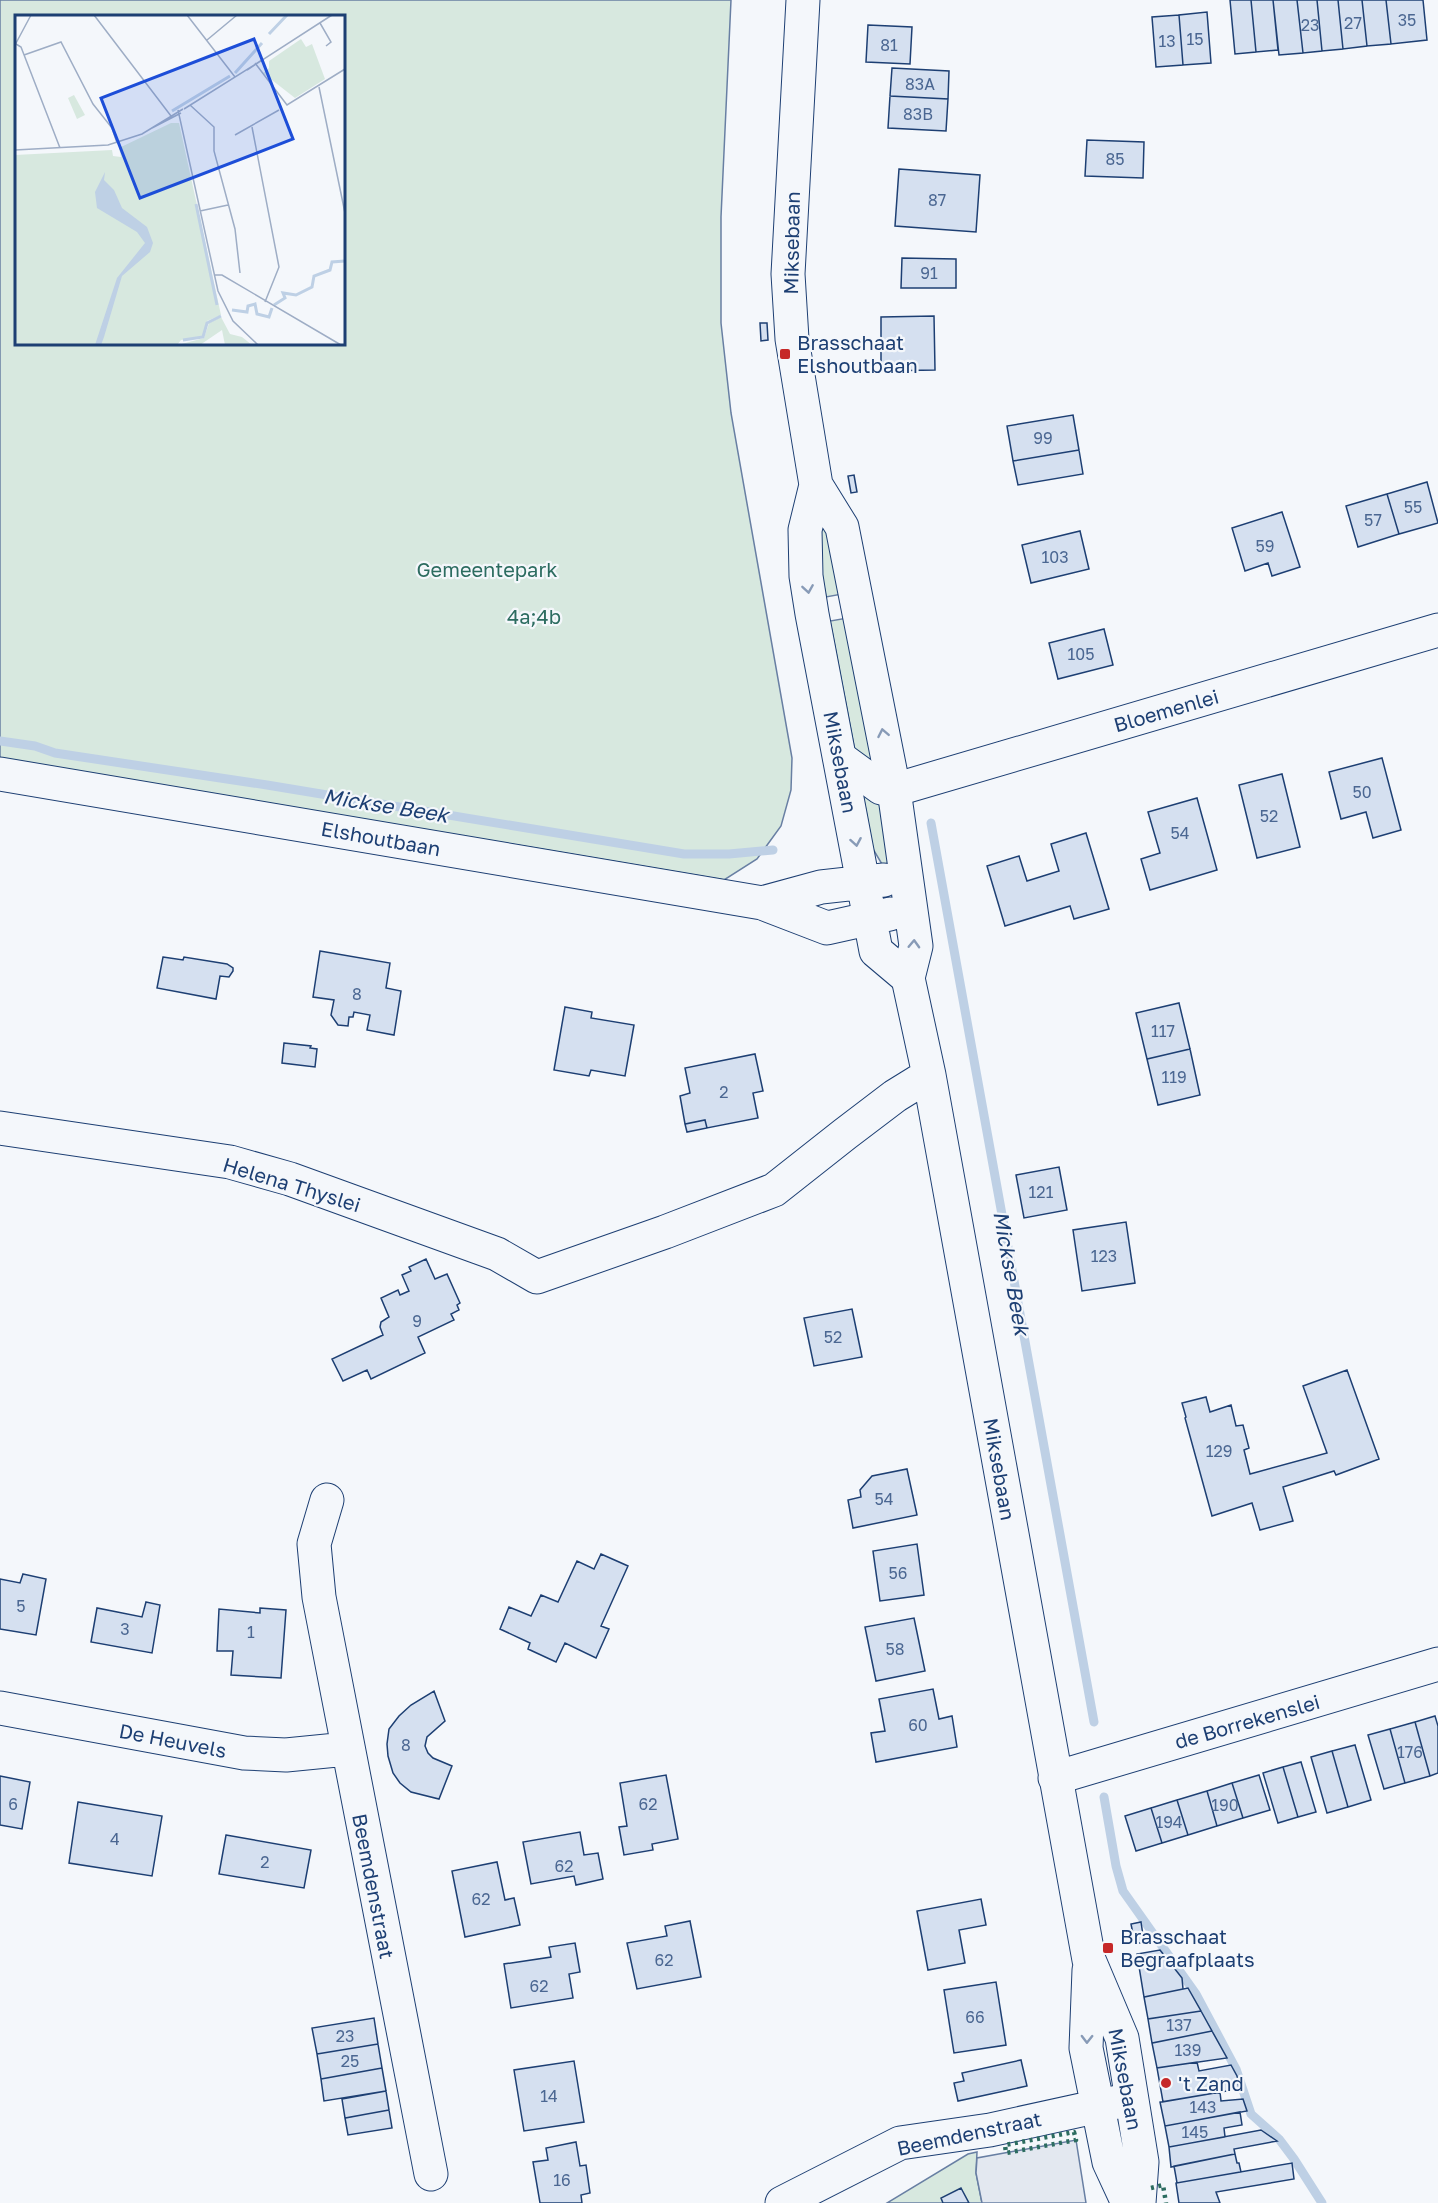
<svg xmlns="http://www.w3.org/2000/svg" width="1438" height="2203" viewBox="0 0 1438 2203" font-family="'Golos Text',sans-serif">
<style>
.green{fill:#d7e8df;stroke:#687fa3;stroke-width:1.5;fill-rule:evenodd}
.parking{fill:#e3e8f0;stroke:#687fa3;stroke-width:1.5}
.lines{fill:none;stroke-linecap:round;stroke-linejoin:round}
.stream{stroke:#bed0e5;stroke-width:9}
.building{fill:#d5e0f0;stroke:#1d3f73;stroke-width:1.5}
.minor-casing{stroke:#1d3f73;stroke-width:35}
.major-casing{stroke:#1d3f73;stroke-width:35}
.minor{stroke:#f4f7fb;stroke-width:33}
.major{stroke:#f4f7fb;stroke-width:33}
.hedge{stroke:#2c6c60;stroke-width:4.5;stroke-dasharray:3 4.5;stroke-linecap:butt}
.oneway{stroke:#889bb7}
.poi-dot{fill:#c62828;stroke:#f4f7fb;stroke-width:2}
.labels{text-anchor:middle;dominant-baseline:central;stroke-width:4.5;stroke-linejoin:round;paint-order:stroke}
.number-label{font-size:16px;fill:#4b6792}
.street-label{font-size:20px;fill:#1d3f73;stroke:#f4f7fb}
.poi-label{font-size:20px;fill:#1d3f73;stroke:#f4f7fb;text-anchor:start}
.park-label{font-size:20px;fill:#2c6c60;stroke:#f4f7fb}
.water-label{font-size:21px;font-style:italic;fill:#1d3f73;stroke:#f4f7fb}
.inset-river{fill:none;stroke:#bed0e5;stroke-width:3}
.inset-road{fill:none;stroke:#9eadc5;stroke-width:1.5}
.view{fill:#1d4ed8;fill-opacity:0.15;stroke:#1d4ed8;stroke-width:3}
.inset-edge{fill:none;stroke:#1d3f73;stroke-width:3}
</style>
<rect width="100%" height="100%" fill="#f4f7fb"/>
<path class="green" d="M0 0H731L721 217V323L731 413 792 758 791 790 781 826 757 859 724 880 0 758ZM16 16H344V344H16Z
M826 527 848 593 826 597 816 544 820 529Z
M853 617 881 775 856 757 830 621Z
M861 784 886 799 890 871H886L873 849Z
M977 2152 976 2173 982 2203H887L968 2154Z"/>
<path class="parking" d="M1076 2140 1086 2203H982L976 2173 977 2158Z"/>
<g class="lines">
<path class="stream" d="M0 741 35 746 55 753 267 785 684 854H729L773 850
M931 823 1094 1722
M1104 1797 1116 1866 1123 1891 1196 1994 1236 2069 1251 2114 1279 2139 1294 2159 1322 2203"/>
</g>
<path class="building" d="M1230 0H1251L1256 52 1235 54Z
M1251 0H1273L1278 50 1256 52Z
M1273 0H1297L1303 53 1279 55Z
M1297 0H1317L1322 51 1303 53Z
M1317 0H1338L1343 49 1322 51Z
M1338 0H1362L1367 46 1343 49Z
M1362 0H1386L1391 44 1367 46Z
M1386 0H1423L1427 40 1391 44Z
M1207 12 1211 63 1183 65 1179 15Z
M1179 15 1183 65 1156 67 1152 17Z
M868 25 912 27 910 64 866 62Z
M892 68 949 71 948 99 890 96Z
M890 96 948 99 946 131 888 128Z
M1087 140 1144 142 1143 178 1085 176Z
M899 169 980 175 976 232 895 226Z
M902 258 956 259V288H901Z
M934 316 935 370 881 371V317Z
M760 323H767L768 340 761 341Z
M1073 415 1079 450 1013 461 1007 426Z
M1079 450 1083 474 1018 485 1013 461Z
M854 475 857 492 851 493 848 476Z
M1427 482 1438 523 1399 534 1387 494Z
M1387 494 1399 534 1358 547 1346 506Z
M1282 512 1300 567 1272 576 1268 563 1245 571 1232 528Z
M1080 531 1089 569 1031 583 1022 545Z
M1104 629 1113 665 1058 679 1049 643Z
M1382 758 1401 830 1373 838 1366 812 1341 819 1329 772Z
M1282 774 1300 847 1257 858 1239 785Z
M1197 798 1217 870 1150 890 1141 859 1160 853 1148 812Z
M1086 833 1109 909 1074 919 1070 906 1005 926 987 866 1019 856 1027 881 1059 871 1051 844Z
M320 951 390 963 386 988 401 991 394 1035 367 1030 370 1015 354 1012 353 1017H349L348 1026 338 1025 331 1015 334 1000 313 997Z
M163 957 183 960 184 957 227 964 233 968V971L229 977 220 976 216 999 157 988Z
M1179 1003 1190 1049 1147 1059 1136 1013Z
M565 1007 592 1012 591 1018 634 1025 625 1076 591 1070 589 1076 554 1070Z
M284 1043 311 1046 310 1048 317 1049 315 1067 282 1063Z
M1190 1049 1200 1095 1158 1105 1147 1059Z
M755 1054 763 1091 753 1093 758 1118 707 1128 705 1120 685 1124 680 1096 690 1093 685 1068Z
M705 1120 707 1128 687 1132 685 1124Z
M1059 1167 1067 1210 1024 1218 1016 1175Z
M1126 1222 1135 1283 1082 1291 1073 1230Z
M426 1259 435 1279 447 1274 460 1303 457 1305 459 1310 451 1314 454 1320 418 1337 425 1353 371 1379 367 1370 343 1381 332 1359 383 1335 380 1327 381 1322 389 1317 381 1298 398 1290 400 1295 409 1291 402 1275 411 1271 409 1267Z
M852 1309 862 1357 814 1366 804 1318Z
M1347 1370 1379 1459 1336 1475 1334 1471 1283 1487 1293 1521 1260 1530 1252 1503 1212 1516 1185 1418 1186 1417 1182 1403 1206 1397 1210 1412 1231 1405 1236 1426 1243 1425 1249 1448 1244 1450 1250 1474 1327 1453 1303 1386Z
M907 1469 917 1515 853 1528 848 1500 861 1497 860 1490 872 1476Z
M917 1544 924 1595 880 1601 873 1551Z
M601 1554 628 1566 601 1626 609 1629 596 1658 565 1643 556 1662 528 1649 530 1643 500 1629 509 1607 531 1616 541 1595 558 1602 577 1561 594 1569Z
M23 1574 46 1579 36 1635 0 1629V1579L20 1583Z
M146 1602 160 1605 152 1653 91 1642 97 1608 142 1617Z
M260 1608 286 1610 281 1678 231 1675 233 1651H217L219 1609 260 1613Z
M914 1618 925 1671 876 1681 865 1627Z
M933 1689 939 1719 952 1716 957 1747 876 1762 871 1733 885 1731 879 1699Z
M434 1691 445 1721 427 1737 425 1746 428 1753 433 1758 452 1766 439 1799 411 1792 400 1783 393 1773 388 1756 387 1744 389 1729 399 1716 411 1705Z
M1435 1716 1438 1726V1773L1430 1776 1415 1722Z
M1415 1722 1430 1776 1405 1783 1390 1729Z
M1390 1729 1405 1783 1384 1789 1368 1735Z
M1355 1745 1371 1800 1348 1807 1332 1751Z
M1332 1751 1348 1807 1327 1813 1311 1757Z
M1301 1762 1316 1812 1298 1817 1283 1767Z
M1283 1767 1298 1817 1278 1823 1263 1773Z
M666 1775 678 1839 652 1844 653 1850 624 1855 619 1827 627 1826 620 1783Z
M1259 1775 1270 1810 1243 1818 1232 1783Z
M0 1776 30 1782 22 1829 0 1825Z
M1232 1783 1243 1818 1217 1826 1207 1791Z
M1207 1791 1217 1826 1188 1835 1177 1800Z
M1177 1800 1188 1835 1162 1843 1151 1808Z
M78 1802 162 1816 152 1876 69 1863Z
M1151 1808 1162 1843 1136 1851 1125 1816Z
M580 1832 584 1855 598 1853 603 1879 576 1885 574 1876 531 1884 523 1842Z
M226 1835 311 1850 304 1888 219 1874Z
M497 1862 505 1900 514 1898 520 1925 465 1937 452 1871Z
M981 1899 986 1925 959 1930 965 1963 928 1970 917 1911Z
M690 1921 701 1977 637 1989 627 1943 667 1936 665 1926Z
M1141 1922 1144 1942 1135 1944 1131 1924Z
M575 1943 580 1972 569 1974 573 1998 511 2008 504 1964 551 1957 549 1947Z
M1160 1950 1182 1978 1183 1989 1144 1997 1137 1954Z
M996 1982 1006 2045 954 2053 944 1990Z
M1188 1988 1201 2011 1148 2019 1144 1997Z
M1201 2011 1212 2031 1152 2043 1148 2019Z
M374 2018 378 2044 317 2054 312 2028Z
M1212 2031 1227 2058 1157 2068 1152 2043Z
M378 2044 382 2068 321 2079 317 2054Z
M1021 2060 1027 2086 958 2101 954 2083 964 2081 962 2073Z
M574 2061 584 2122 524 2131 514 2070Z
M1197 2062 1199 2071 1231 2065 1237 2076 1239 2089 1163 2102 1157 2068Z
M382 2068 386 2091 324 2101 321 2079Z
M386 2091 389 2110 345 2118 342 2099Z
M1220 2092 1221 2101 1243 2099 1247 2111 1165 2126 1160 2102Z
M389 2110 392 2128 348 2135 345 2118Z
M1240 2112 1242 2125 1224 2128 1225 2137 1169 2147 1165 2126Z
M1261 2130 1277 2141 1234 2149 1235 2154 1171 2167 1169 2147Z
M576 2142 580 2166 586 2165 590 2193 581 2195 582 2203H540L533 2162 548 2160 546 2148Z
M1235 2154 1237 2163H1239L1241 2172 1177 2183 1174 2166Z
M1292 2163 1294 2179 1216 2192 1220 2203H1179L1176 2183Z
M961 2188 969 2203H943L941 2198Z"/>
<g class="lines">
<defs>
<path id="minor" d="M840 758 881 788 894 790 1438 630
M908 978 929 1075 1089 1960 1122 2038 1142 2162 1139 2203
M0 1128 230 1162 290 1179 497 1254 537 1277 665 1232 774 1190 845 1134 895 1096 929 1075
M327 1500 314 1544 319 1597 431 2174
M0 1708 244 1753 286 1755 347 1749
M1055 1778 1438 1664
M1089 1970 1086 2048 1109 2162 1128 2203
M782 2203 900 2143 990 2130 1131 2099"/>
<path id="major" d="M803 0 788 274 792 339 816 485 842 527 894 790 916 946 908 978 876 951 812 614 806 576 805 530 816 485
M0 774 762 903 827 928 890 914
M762 903 821 887 884 880"/>
</defs>
<use href="#minor" class="minor-casing"/>
<use href="#major" class="major-casing"/>
<use href="#minor" class="minor"/>
<use href="#major" class="major"/>
<path class="hedge" d="M1074 2132 1076 2140 1006 2153 1005 2145Z
M1151 2188 1163 2185 1166 2203"/>
</g>
<defs><path id="oneway-chevron" d="M-2-3.5L2.5 0L-2 3.5" fill="none" stroke-width="1.6" stroke-linecap="round" stroke-linejoin="round" transform="scale(1.5)"/></defs>
<g class="oneway">
<use href="#oneway-chevron" transform="translate(808 589) rotate(81)"/>
<use href="#oneway-chevron" transform="translate(883 733) rotate(-101)"/>
<use href="#oneway-chevron" transform="translate(856 842) rotate(80)"/>
<use href="#oneway-chevron" transform="translate(914 944) rotate(-88)"/>
<use href="#oneway-chevron" transform="translate(1087 2039) rotate(91)"/>
</g>
<g class="poi-dot">
<rect x="779" y="348" width="12" height="12" rx="3"/>
<rect x="1102" y="1942" width="12" height="12" rx="3"/>
<circle cx="1166" cy="2083" r="6"/>
</g>
<g class="labels">
<g class="number-label">
<text x="1407" y="20">35</text>
<text x="1353" y="23">27</text>
<text x="1310" y="25">23</text>
<text x="1195" y="39">15</text>
<text x="1167" y="41">13</text>
<text x="889" y="45">81</text>
<text x="920" y="84">83A</text>
<text x="918" y="114">83B</text>
<text x="1115" y="159">85</text>
<text x="937" y="200">87</text>
<text x="929" y="273">91</text>
<text x="1043" y="438">99</text>
<text x="1413" y="507">55</text>
<text x="1373" y="520">57</text>
<text x="1265" y="546">59</text>
<text x="1055" y="557">103</text>
<text x="1081" y="654">105</text>
<text x="1362" y="792">50</text>
<text x="1269" y="816">52</text>
<text x="1180" y="833">54</text>
<text x="357" y="994">8</text>
<text x="1163" y="1031">117</text>
<text x="1174" y="1077">119</text>
<text x="724" y="1092">2</text>
<text x="1041" y="1192">121</text>
<text x="1104" y="1256">123</text>
<text x="417" y="1321">9</text>
<text x="833" y="1337">52</text>
<text x="1219" y="1451">129</text>
<text x="884" y="1499">54</text>
<text x="898" y="1573">56</text>
<text x="21" y="1606">5</text>
<text x="125" y="1629">3</text>
<text x="251" y="1632">1</text>
<text x="895" y="1649">58</text>
<text x="918" y="1725">60</text>
<text x="406" y="1745">8</text>
<text x="1410" y="1752">176</text>
<text x="13" y="1804">6</text>
<text x="648" y="1804">62</text>
<text x="1225" y="1805">190</text>
<text x="1169" y="1822">194</text>
<text x="115" y="1839">4</text>
<text x="265" y="1862">2</text>
<text x="564" y="1866">62</text>
<text x="481" y="1899">62</text>
<text x="664" y="1960">62</text>
<text x="539" y="1986">62</text>
<text x="975" y="2017">66</text>
<text x="1179" y="2025">137</text>
<text x="345" y="2036">23</text>
<text x="1188" y="2050">139</text>
<text x="350" y="2061">25</text>
<text x="549" y="2096">14</text>
<text x="1203" y="2107">143</text>
<text x="1195" y="2132">145</text>
<text x="562" y="2180">16</text>
</g>
<g class="street-label">
<text transform="translate(791 243) rotate(-89)">Miksebaan</text>
<text transform="translate(1166 710) rotate(-16)">Bloemenlei</text>
<text transform="translate(841 762) rotate(79)">Miksebaan</text>
<text transform="translate(381 838) rotate(10)">Elshoutbaan</text>
<text transform="translate(292 1184) rotate(17)">Helena Thyslei</text>
<text transform="translate(1000 1469) rotate(80)">Miksebaan</text>
<text transform="translate(1247 1721) rotate(-16)">de Borrekenslei</text>
<text transform="translate(173 1740) rotate(11)">De Heuvels</text>
<text transform="translate(374 1886) rotate(79)">Beemdenstraat</text>
<text transform="translate(1126 2079) rotate(79)">Miksebaan</text>
<text transform="translate(969 2133) rotate(-12)">Beemdenstraat</text>
</g>
<g class="poi-label">
<text x="797" y="342">Brasschaat<tspan x="797" dy="23">Elshoutbaan</tspan></text>
<text x="1120" y="1936">Brasschaat<tspan x="1120" dy="23">Begraafplaats</tspan></text>
<text x="1178" y="2083">'t Zand</text>
</g>
<g class="park-label">
<text x="487" y="569">Gemeentepark</text>
<text x="534" y="616">4a;4b</text>
</g>
<g class="water-label">
<text transform="translate(386 805) rotate(9)">Mickse Beek</text>
<text transform="translate(1012 1273) rotate(80)">Mickse Beek</text>
</g>
</g>
<g transform="translate(15 15)">
<rect width="330" height="330" fill="#f4f7fb"/>
<path d="M286 24 291 32 297 29 310 64 280 83 248 58 254 53V46ZM59 80 70 100 62 104 53 83ZM156 108H164L206 300 192 306 188 322 166 325 162 330H0V140L97 135 98 141 106 142 104 133ZM206 302 215 319 227 322 237 330H210L207 315 185 330H163L189 323 194 308Z" fill="#d7e8df"/>
<path d="M90 157 89 165 99 175 107 193 132 212 138 228 135 237 107 261 89 322 86 330H80L102 263 130 228 122 217 82 193 80 177Z" fill="#bed0e5"/>
<path class="inset-river" d="M254 19 272 0M220 58 247 28M157 96 215 61M181 189 202 290M259 290 270 283 268 278 281 280 297 272 299 261 315 255 317 247 330 246M217 295 232 297 233 291 240 289 242 299 254 302 257 293M168 325 188 322 192 308 206 301"/>
<path class="inset-road" d="M79 0 156 101M172 0 220 62M305 8 316 27 311 31M192 25 222 0M1 29 6 32 45 133M0 30 16 0M9 40 46 27 78 89 97 113 102 128M240 48 272 90 330 54M232 55 317 0M304 72 330 198M175 90 199 112V136L220 214 225 258M169 94 247 45M163 95 203 276 218 306 243 330M237 112 264 252 250 287M137 113 166 98M220 120 264 95M0 135 93 130 127 119 168 94M185 196 213 190M199 260H207L326 330"/>
<path class="view" d="M239 24 278 124 125 183 86 83Z"/>
<rect width="330" height="330" class="inset-edge"/>
</g>
</svg>
